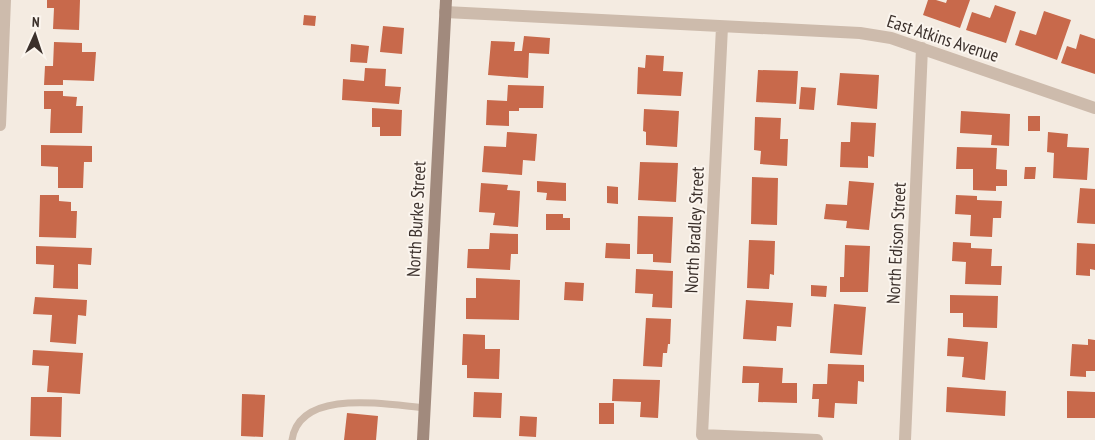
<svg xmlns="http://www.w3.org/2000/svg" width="1095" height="440" viewBox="0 0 1095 440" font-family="'PT Sans Narrow',sans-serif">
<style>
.building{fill:#c8694b}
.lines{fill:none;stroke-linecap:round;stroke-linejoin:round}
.lane{stroke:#cdbbac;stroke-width:7}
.street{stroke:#cdbbac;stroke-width:12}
.secondary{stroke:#a18a7d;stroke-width:12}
.labels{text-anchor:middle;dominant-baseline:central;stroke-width:4;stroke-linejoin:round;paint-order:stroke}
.street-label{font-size:18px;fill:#3b302b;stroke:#fbf5ee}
</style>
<rect width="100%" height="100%" fill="#f4ebe1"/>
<path class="building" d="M47 0H80L79 30 53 29 54 8H47Z
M928 0H936L946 3 947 0H970L960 28 923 15Z
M995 5 1016 12 1006 43 966 30 972 12 990 18Z
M1044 11 1071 20 1057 60 1015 45 1020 30 1036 35Z
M304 15 316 16 315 26 303 25Z
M383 26 404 28 402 54 380 52Z
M1080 34 1095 39V74L1061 63 1067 46 1076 49Z
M524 36 550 38 549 54 529 53 528 78 488 75 491 41 515 42 514 51H522Z
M54 42 82 43V52H96L94 81 63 80V85H44L45 66H53Z
M351 44 369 46 367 63 350 62Z
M646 55 664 56 663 71 683 72 681 96 637 94 638 67 645 68Z
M365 68 386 69 385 86 401 87 399 104 342 100 343 79 364 81Z
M758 70 798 71 796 104 756 102Z
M840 73 879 75 877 109 837 105Z
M508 85 544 86 543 108H519V111H509V126L486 125 487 100 507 101Z
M801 87 816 88 814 110 799 109Z
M44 91H63V96L77 97 76 106H83L82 133H50L51 109H44Z
M372 108 402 110 401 136H380V127H372Z
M644 109 679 111 677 147 646 145V132L643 131Z
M961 111 1010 114 1009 146 991 145 992 135 960 133Z
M1028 116H1040V131H1028Z
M755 117 781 118 780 139H788L787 166 760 164 761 151 754 150Z
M851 122 876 123 874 157 868 156V168L840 167 841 142H850Z
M507 132 537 134 535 161 523 160 522 175 482 172 484 146 506 147Z
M1048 132 1068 134 1067 147 1089 148 1087 180 1053 178 1054 153 1047 152Z
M41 145 92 146V162H84L83 188H58V167L41 166Z
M957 147 997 148 996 169 1007 170V186H996V191L973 190V169H956Z
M640 162 678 163 676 202 638 200Z
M1025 167H1036L1035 179H1024Z
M752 177 778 178 777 225 751 224Z
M537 181 566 183V201L546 200 547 193 537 192Z
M849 181 874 183 869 230 846 228 847 221 824 219 826 204 847 205Z
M481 183 508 185 507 190 520 191 518 227 493 225 495 213 479 212Z
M607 186 618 187V204L607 203Z
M1080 188 1095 189V224L1077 223Z
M40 195H59V201L71 202V211H77L76 238 39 237Z
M956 195 977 196V200L1002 201 1001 218H993L992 237 970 236 971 215 955 214Z
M546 214H563V218H570V230H546Z
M638 216 673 217 671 263 653 262V254H637Z
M490 233 518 234V254H511L510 270 467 268 468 249H489Z
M749 240 775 241 774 275 770 274 769 289 747 288Z
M953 242 971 243V248L992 249 991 266H1002L1001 285 965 284 966 262 952 261Z
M606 243 630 244V259L605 258Z
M1077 243 1095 244V270L1090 269V276L1076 275Z
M845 245 870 246 868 292H840V277H844Z
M36 246 92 248 91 265 78 264V289L53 288 54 265 36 264Z
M636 269 673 271 672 308 652 307 653 294 635 293Z
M476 278 520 280 519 320 466 319V298H476Z
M565 282 584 283 583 301 564 300Z
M811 285 827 286 826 297 811 296Z
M950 295 998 296 997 328 963 327V313H950Z
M35 297 87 300 86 316 78 315 76 344 50 342 52 315 33 314Z
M746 300 793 303 791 327 777 326 776 341 743 339Z
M834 304 866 307 862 355 830 353Z
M646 318 671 319 670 344H668L667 353H663L662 367 643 366Z
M463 334 485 335V349H500L499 379 467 378V365H462Z
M948 338 988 342 985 380 962 377 964 357 947 356Z
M1088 339 1095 340V371H1086V377L1070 376 1072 344 1088 345Z
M33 350 83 353 80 394 47 392 49 366 32 365Z
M828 364 864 365V382L858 381 857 404 835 403 834 418 818 417 819 399H812L813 384H827Z
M743 366 783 368 782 383H797V403L758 402 759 383H742Z
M613 379 660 380 658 418 640 417 641 402 612 401Z
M947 387 1006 391 1005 416 946 412Z
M1067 391 1095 392V418H1067Z
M474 392 502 393 501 418 473 417Z
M242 394 265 395 263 437 241 436Z
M31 397H62L61 437 30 436Z
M599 403H614V424H599Z
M347 413 378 416 376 440H344Z
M520 416 537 417 536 437 519 436Z"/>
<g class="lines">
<path class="lane" d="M292 440C300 387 389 405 425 408"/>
<path class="street" d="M445 12 860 33 891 38 1095 108
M722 27 702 435 817 440
M0 125 5 0
M905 440 922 48"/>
<path class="secondary" d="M423 440 446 0"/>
</g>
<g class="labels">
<g class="street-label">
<text transform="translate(943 38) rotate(18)">East Atkins Avenue</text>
<text transform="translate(416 219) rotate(-87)">North Burke Street</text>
<text transform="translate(694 230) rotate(-87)">North Bradley Street</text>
<text transform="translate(896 243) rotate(-87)">North Edison Street</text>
</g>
</g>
<g transform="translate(35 35) rotate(3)" stroke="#fbf5ee" stroke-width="4" paint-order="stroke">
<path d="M0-4L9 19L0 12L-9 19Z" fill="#3b302b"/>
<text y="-8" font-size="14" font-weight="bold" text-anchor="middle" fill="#3b302b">N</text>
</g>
</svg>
